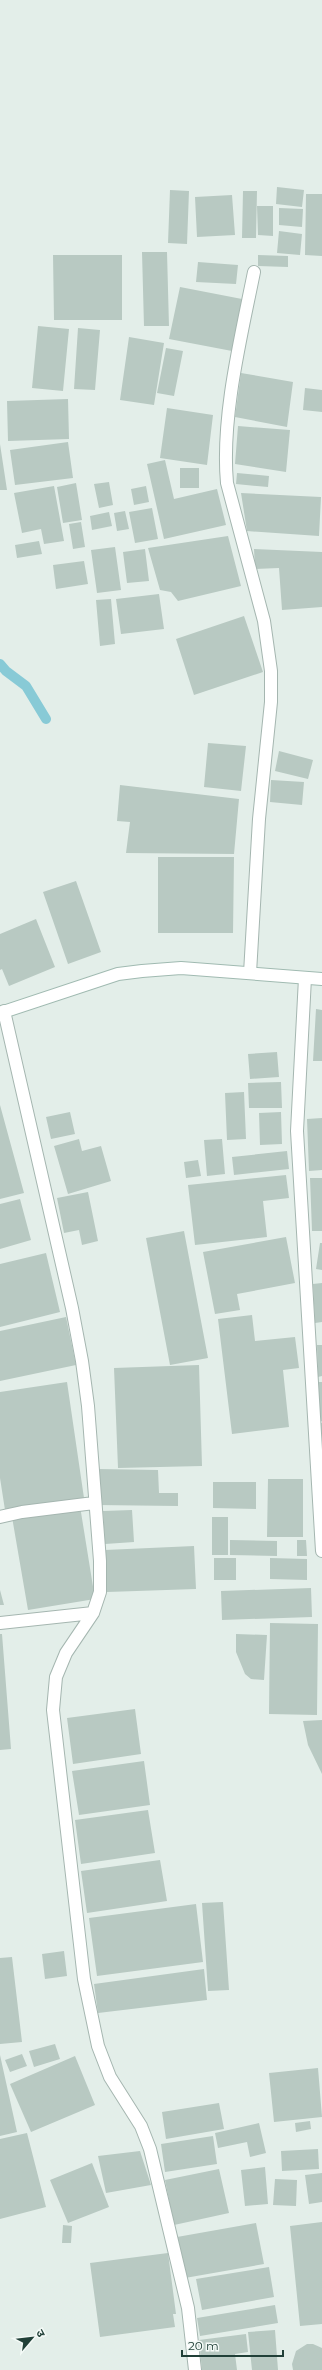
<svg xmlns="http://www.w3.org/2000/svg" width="322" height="2370" viewBox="0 0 322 2370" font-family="Montserrat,'Noto Sans Devanagari',sans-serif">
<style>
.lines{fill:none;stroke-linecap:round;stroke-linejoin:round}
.stream{stroke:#88cad6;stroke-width:10}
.building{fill:#b8c9c2}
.minor-casing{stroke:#a5b6b0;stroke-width:14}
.secondary-casing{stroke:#a0bab1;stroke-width:14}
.minor{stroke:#fff;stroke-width:12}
.secondary{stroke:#fff;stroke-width:12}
</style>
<rect width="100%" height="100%" fill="#e3eee9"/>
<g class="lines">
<path class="stream" d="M0 664 6 671 26 686 46 719"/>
</g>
<path class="building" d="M277 187 304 190 302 207 276 204Z
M170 190 189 191 187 244 168 243Z
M243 191H257L256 238H242Z
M306 194H322V256L305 255Z
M232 195 235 235 197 237 195 197Z
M257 206H273V236L258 235Z
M279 208 303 209 302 227 279 225Z
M279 231 302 234 300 255 277 253Z
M142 252H167L169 326H144Z
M53 255H122V320H54Z
M258 255 288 256V267L258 266Z
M198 262 238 265 236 284 196 282Z
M180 287 242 299 232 351 169 339Z
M38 326 69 329 63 391 32 388Z
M78 328 100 330 95 390 74 389Z
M129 337 164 343 154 405 120 400Z
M166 348 183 351 174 396 157 393Z
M241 373 293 382 287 427 235 417Z
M305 388 322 390V412L303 410Z
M68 399 69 439 8 441 7 401Z
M167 408 213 415 207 465 160 458Z
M238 426 290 430 286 472 235 464Z
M68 442 73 478 15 485 10 450Z
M0 444 7 490H0Z
M165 460 174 499 217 489 226 525 164 539 147 464Z
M180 468H199V488H180Z
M237 473 269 476 268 487 236 484Z
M109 482 113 505 99 508 94 484Z
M76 483 82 520 63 523 57 487Z
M54 486 64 541 44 544 41 529 22 533 14 493Z
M146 486 149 502 134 505 131 489Z
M241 493 321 497 319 536 247 531Z
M152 508 158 539 135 543 129 512Z
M125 511 129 529 117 531 114 513Z
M109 512 112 526 92 530 90 516Z
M81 522 85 547 73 549 69 524Z
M228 536 241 586 178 601 171 592 160 590 148 548Z
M39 541 42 554 17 558 15 545Z
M115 547 121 590 97 593 91 550Z
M145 549 149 581 127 583 123 552Z
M254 549 322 552V607L282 610 279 568 255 569Z
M84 561 88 584 56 589 53 565Z
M159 594 164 629 121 634 116 599Z
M111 599 115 644 100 646 96 600Z
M244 616 263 672 194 695 176 639Z
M208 743 246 746 241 791 204 787Z
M279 751 313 760 308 779 275 771Z
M271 780 304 782 302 805 270 802Z
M120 785 239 799 234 854 126 853 130 822 117 821Z
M158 857H234L233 933H158Z
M76 881 101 952 68 964 43 892Z
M36 919 55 967 9 986 2 969 0 970V934Z
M316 1009 322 1010V1061H313Z
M277 1052 279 1077 250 1079 248 1054Z
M281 1082 282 1108H249L248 1083Z
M244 1092 246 1139 227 1140 225 1093Z
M0 1105 24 1193 0 1199Z
M70 1112 75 1134 51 1139 46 1117Z
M281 1112 282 1144 260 1145 259 1113Z
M322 1118V1170L309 1171 307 1119Z
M79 1139 82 1151 101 1146 111 1181 68 1194 54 1146Z
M222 1139 225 1174 207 1176 204 1140Z
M287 1151 289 1169 234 1175 232 1157Z
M198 1160 201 1176 186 1178 184 1162Z
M286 1175 289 1198 263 1201 267 1237 195 1245 188 1185Z
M310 1178H322V1231H312Z
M88 1192 98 1241 82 1245 79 1230 64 1233 57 1198Z
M20 1199 31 1240 0 1249V1204Z
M184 1231 208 1358 170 1365 146 1238Z
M286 1237 295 1283 237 1294 240 1310 215 1314 203 1252Z
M320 1243H322V1270L316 1269Z
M46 1253 60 1312 0 1327V1264Z
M322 1283V1322L315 1323 313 1284Z
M252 1315 255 1341 295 1337 299 1368 283 1370 289 1427 232 1434 218 1319Z
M66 1317 76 1365 0 1381V1331Z
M317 1345H322V1376L318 1377Z
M199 1365 202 1466 118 1468 114 1368Z
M67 1382 84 1498 5 1510 0 1478V1392Z
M317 1382H322V1421L319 1422Z
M316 1423H322V1439H317Z
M97 1469 158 1470 159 1493H178V1506L97 1505Z
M268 1479H303V1537H267Z
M213 1482H256V1509L213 1508Z
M80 1506 95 1599 28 1610 12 1517Z
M132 1510 134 1542 105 1544 103 1511Z
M212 1517H228V1555H212Z
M230 1540 277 1541V1556L230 1555Z
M297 1540H306L307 1556H297Z
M194 1546 196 1589 107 1592 105 1550Z
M214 1558H236V1580H214Z
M270 1558 307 1559V1580L270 1579Z
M311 1588 312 1617 222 1620 221 1591Z
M0 1590 4 1605H0Z
M270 1623 318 1624 317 1715 269 1714Z
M0 1634H2L11 1749 0 1750Z
M236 1634 267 1635 264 1680 251 1679 245 1674 236 1652Z
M135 1709 141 1754 73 1764 67 1718Z
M322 1720V1774L308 1745 303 1721Z
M144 1761 150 1805 79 1815 72 1771Z
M148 1810 155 1853 81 1864 75 1820Z
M160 1860 167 1901 87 1913 81 1871Z
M223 1902 229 1990 208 1991 202 1903Z
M196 1904 203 1962 97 1976 89 1918Z
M64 1951 67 1976 45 1979 42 1954Z
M12 1957 22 2042 0 2044V1958Z
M204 1969 207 2000 98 2013 94 1984Z
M55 2044 60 2059 34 2067 29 2051Z
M22 2054 27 2066 10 2072 5 2060Z
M0 2055 17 2132 0 2136Z
M75 2056 95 2105 31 2132 10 2084Z
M318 2068 322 2117 274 2122 269 2073Z
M219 2103 224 2129 166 2139 162 2112Z
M310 2121 311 2129 296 2132 295 2123Z
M259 2123 266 2153 250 2157 247 2142 218 2148 215 2133Z
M27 2133 46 2207 0 2219V2139Z
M213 2136 217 2164 165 2172 161 2144Z
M318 2149 319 2169 282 2171 281 2151Z
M140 2151 151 2185 106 2193 98 2156Z
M92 2163 109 2207 68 2223 50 2180Z
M265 2167 268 2204 245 2206 241 2170Z
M219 2169 229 2213 174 2225 165 2180Z
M322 2173V2202L309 2204 305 2175Z
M275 2179 297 2180 296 2206 273 2205Z
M322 2222V2324L300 2326 290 2226Z
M256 2223 264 2264 185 2278 177 2237Z
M63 2225 72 2226 71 2243H62Z
M168 2253 176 2314H173L175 2327 100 2337 90 2263Z
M269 2267 274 2297 202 2310 196 2279Z
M275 2305 278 2323 200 2336 197 2318Z
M275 2330 278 2370H252L248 2332Z
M246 2334 248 2352 235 2354 237 2370H202L199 2340Z
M307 2344H313L322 2348V2370H293L292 2364 296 2351Z"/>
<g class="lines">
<defs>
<path id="minor" d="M250 973 259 819 271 702V671L264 621 227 483C221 417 241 337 254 272
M305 978 297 1131 322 1551
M4 1011 72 1308 82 1361 88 1406 100 1561V1592L93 1613 66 1653 56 1677 53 1710 84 1979 98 2046 110 2077 141 2126 150 2149 188 2308 195 2370
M0 1517 22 1512 94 1503
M0 1623 93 1613"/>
<path id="secondary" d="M0 1013 118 974 142 971 181 968 322 979"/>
</defs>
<use href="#minor" class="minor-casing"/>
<use href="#secondary" class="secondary-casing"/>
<use href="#minor" class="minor"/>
<use href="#secondary" class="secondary"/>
</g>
<g transform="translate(32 2338) rotate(62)" stroke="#f4faf7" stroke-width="3" paint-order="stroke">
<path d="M0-3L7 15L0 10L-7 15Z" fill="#214038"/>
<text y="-6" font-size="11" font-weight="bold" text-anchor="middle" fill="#214038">उ</text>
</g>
<path d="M182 2350v6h101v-6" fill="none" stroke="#214038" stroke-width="2"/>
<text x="188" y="2350" font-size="12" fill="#214038" stroke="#f4faf7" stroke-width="3" paint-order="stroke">20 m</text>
</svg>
